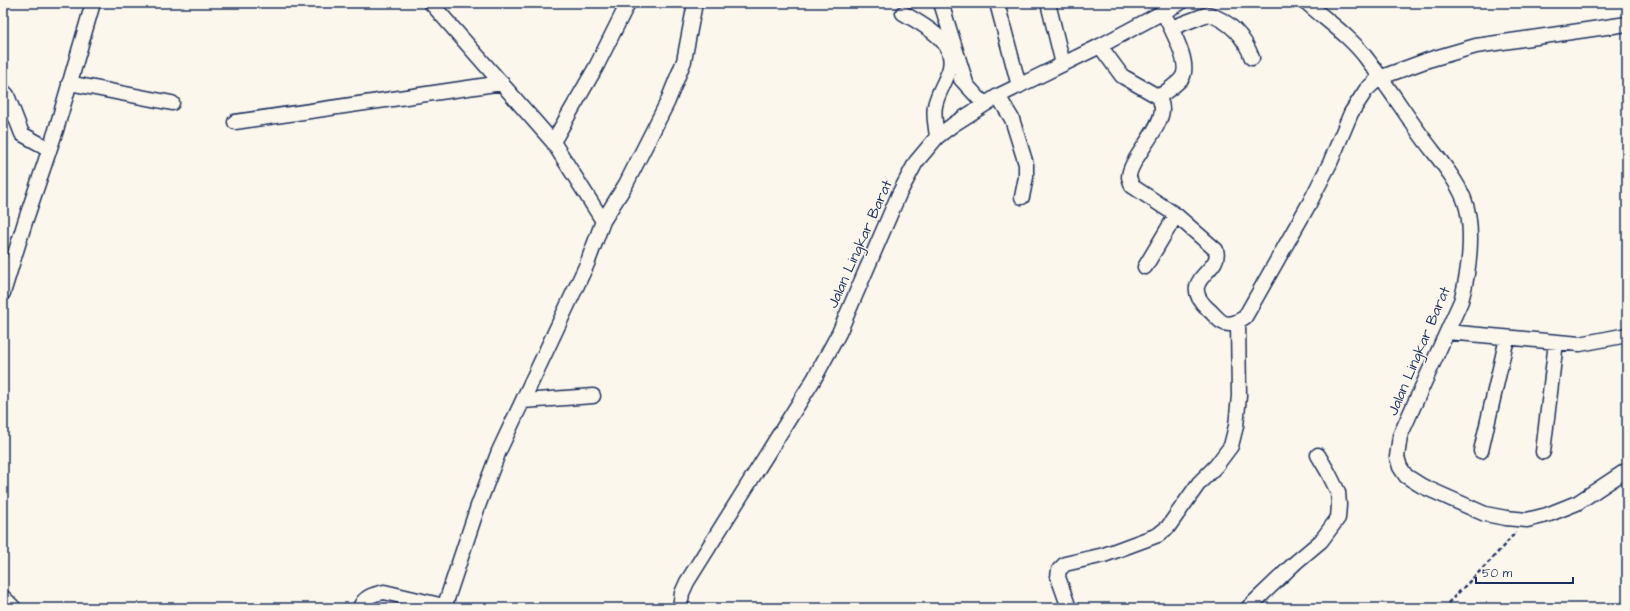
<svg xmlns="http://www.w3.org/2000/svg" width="1630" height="611" viewBox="0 0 1630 611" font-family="'Architects Daughter',sans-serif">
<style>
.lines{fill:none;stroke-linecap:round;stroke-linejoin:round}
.minor-casing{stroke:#1b2f5e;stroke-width:17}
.path{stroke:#1b2f5e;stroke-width:2.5;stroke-dasharray:4 3;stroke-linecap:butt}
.minor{stroke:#fbf7ec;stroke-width:14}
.labels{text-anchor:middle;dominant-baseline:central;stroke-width:3;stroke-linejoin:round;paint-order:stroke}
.street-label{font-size:15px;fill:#1b2f5e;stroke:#fbf7ec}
</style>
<rect width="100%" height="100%" fill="#fbf7ec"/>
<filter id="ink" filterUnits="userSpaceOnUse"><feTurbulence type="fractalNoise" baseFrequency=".025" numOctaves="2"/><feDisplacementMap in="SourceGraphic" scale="8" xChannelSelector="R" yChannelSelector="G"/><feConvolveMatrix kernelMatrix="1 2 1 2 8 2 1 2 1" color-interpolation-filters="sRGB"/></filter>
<g filter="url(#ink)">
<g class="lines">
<defs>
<path id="minor" d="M431 3 553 142 603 221
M941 3 967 86
M997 3 1019 86
M1048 3 1063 64
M1307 3C1327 21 1351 37 1367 59 1387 85 1404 112 1423 138 1437 157 1455 177 1464 199 1475 227 1469 273 1461 301L1400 436 1397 457 1400 467 1406 476 1422 486 1485 514 1506 518 1527 520 1547 515 1577 503 1627 470
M903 13C923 25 959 42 949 71 945 83 937 94 935 106 933 116 936 126 937 137
M1171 28 1208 14C1230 21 1244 36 1252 58
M1100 46 1122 76 1159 97C1160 100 1162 105 1162 109 1162 129 1129 160 1129 177 1130 180 1131 183 1132 186L1176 215 1216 250C1223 272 1176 279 1208 309 1213 313 1217 319 1222 322 1230 327 1239 321 1245 317L1309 204 1330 163 1351 113 1366 90 1379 78 1428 60 1476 46 1627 24
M961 79 984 104
M69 83 172 103
M3 91 7 95 22 134 49 149
M998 96 1012 119 1026 164V177L1022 197
M1159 97C1166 91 1175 86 1181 79 1192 67 1173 32 1167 20
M235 122 502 83
M553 142 596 67 628 3
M1145 267 1176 215
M3 293 25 222 56 130 93 3
M1447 332 1580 344 1627 335
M523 401 593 396
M1481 451 1507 338
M1543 452 1556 342
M3 597 14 608
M360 608C363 597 374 594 384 592L444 606
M444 608 478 506 499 451 587 264 603 221 626 184 667 103 684 61 695 3
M680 608 682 593 687 582 814 379 839 333 899 194 916 162 937 137 954 124 998 96 1100 46 1180 3
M1069 608 1058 577 1059 570 1065 564 1104 555 1158 535 1168 527 1199 483 1216 466 1231 446 1236 426 1239 396 1238 322
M1248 608 1296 562 1321 541 1338 518 1339 505 1338 492 1328 472 1318 455"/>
</defs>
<use href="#minor" class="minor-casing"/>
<path class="path" d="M1443 608 1491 560 1516 532"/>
<use href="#minor" class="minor"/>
</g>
</g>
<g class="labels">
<g class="street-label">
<text transform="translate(860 244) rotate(-66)">Jalan Lingkar Barat</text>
<text transform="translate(1419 351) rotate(-67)">Jalan Lingkar Barat</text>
</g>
</g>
<rect width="1630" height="611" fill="none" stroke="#fbf7ec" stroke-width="16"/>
<rect x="8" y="8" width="1614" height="595" fill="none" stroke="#1b2f5e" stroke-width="1.5" filter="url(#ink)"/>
<path d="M1476 577v6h97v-6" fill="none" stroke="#1b2f5e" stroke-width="2"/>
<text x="1482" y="577" font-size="12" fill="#1b2f5e" stroke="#fbf7ec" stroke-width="3" paint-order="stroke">50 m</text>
</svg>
